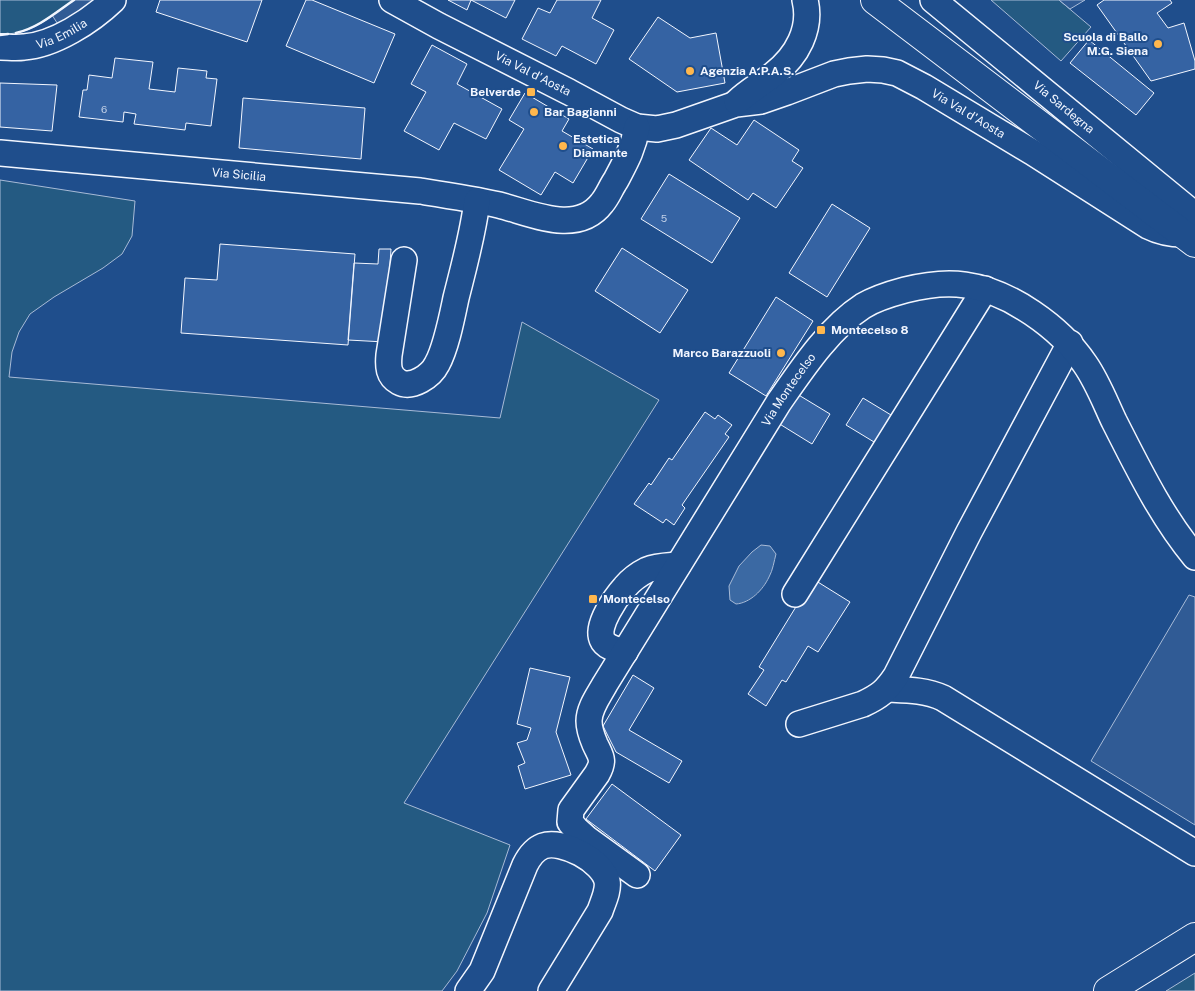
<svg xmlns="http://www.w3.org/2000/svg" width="1195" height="991" viewBox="0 0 1195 991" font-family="'Public Sans',sans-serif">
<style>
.green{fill:#245a82;stroke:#a8bbd7}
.parking{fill:#305b95;stroke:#a8bbd7}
.water{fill:#3b69a3;stroke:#a8bbd7}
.building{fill:#3563a3;stroke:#f2f6ff}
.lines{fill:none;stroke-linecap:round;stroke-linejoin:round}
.minor-casing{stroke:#f2f6ff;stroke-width:28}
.major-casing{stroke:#f2f6ff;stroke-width:30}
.minor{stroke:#1f4e8c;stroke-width:25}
.major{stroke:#1f4e8c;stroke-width:28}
.wall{stroke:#f2f6ff;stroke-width:2.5}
.poi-dot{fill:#ffb74d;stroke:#1f4e8c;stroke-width:2}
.labels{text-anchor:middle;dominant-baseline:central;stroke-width:4;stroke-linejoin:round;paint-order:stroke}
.number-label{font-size:10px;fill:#c3d1e8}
.street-label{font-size:12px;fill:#f2f6ff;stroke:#1f4e8c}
.poi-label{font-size:12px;font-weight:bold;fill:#f2f6ff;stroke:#1f4e8c;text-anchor:start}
</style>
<rect width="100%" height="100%" fill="#1f4e8c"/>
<path class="green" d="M0 0H74C59 10 44 24 27 30 18 33 9 34 0 35Z
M991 0H1059L1091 27 1061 61Z
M0 180 135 201 132 236 122 254 103 268 54 297 30 314 19 332 12 352 9 377 500 418 522 322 659 400 404 803 510 845 487 913 457 971 442 991H0Z
M1195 973V991H1166Z"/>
<path class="parking" d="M74 0H101L61 29 52 15Z
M1059 0H1085L1070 9Z
M1189 595 1195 597V825L1091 761Z"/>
<path class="water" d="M761 545 770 546 776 554C774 561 773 570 769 577 763 590 750 603 736 604L730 600 729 586 739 566 752 552Z"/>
<path class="building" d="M160 0H262L247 42 156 12Z
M306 0H312L395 34 374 83 286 46Z
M448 0H515L506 18 471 0 467 10Z
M557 0H601L592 18 614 30 596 64 562 46 556 56 522 39 538 8 550 13Z
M1104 0H1170L1172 3 1157 13 1168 28 1184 23 1195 61V69L1151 81 1097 5Z
M658 17 690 38 716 33 725 83 677 92 629 59Z
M1089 40 1154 93 1136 115 1070 63Z
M432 45 467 64 457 84 502 109 486 139 454 123 439 150 404 131 426 92 411 84Z
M115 58 153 62 149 89 175 92 178 68 207 71 206 78 217 79 211 126 186 123 185 130 134 124 136 114 124 112 123 122 79 117 83 90H87L89 75 112 78Z
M0 83 57 85 52 131 0 127Z
M525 93 569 119 562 131 593 149 573 183 555 172 541 195 499 170 524 129 509 120Z
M243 98 365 108 361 159 239 148Z
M754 120 799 150 792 161 803 168 776 208 753 193 748 200 689 160 711 128 737 145Z
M669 174 740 218 712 263 641 219Z
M832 204 870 228 827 297 789 273Z
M220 244 355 254 348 345 181 333 185 278 217 280Z
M622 248 688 290 660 333 595 291Z
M379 249H391L385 342 348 340 354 263 378 264Z
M776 297 813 321 766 396 729 373Z
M797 394 830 414 812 444 778 423Z
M863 398 896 418 879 445 846 425Z
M705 412 715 419 718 415 732 425 725 434 729 437 682 505 685 508 674 525 666 519 663 523 634 504 649 483 651 485 669 458 672 460Z
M813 579 850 602 818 652 808 646 786 682 782 680 766 706 748 694 764 670 759 667Z
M530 668 570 677 556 732 571 775 525 789 518 766 525 763 517 743 527 740 531 728 517 724Z
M633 675 654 688 629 730 682 761 669 783 616 752 603 726Z
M612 784 681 835 655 871 586 819Z"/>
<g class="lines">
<defs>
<g id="minor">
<path id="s1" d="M392 0 439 26 569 92 621 120 637 127 657 129 676 125 736 104 761 101 787 92 834 74 849 71 867 69 883 70 897 73 924 87 1032 152 1148 226C1160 232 1170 234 1183 234"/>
<path id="s2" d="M933 0 1195 215"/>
<path id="s3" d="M0 47C8 47 16 48 24 47 54 45 91 21 113 0"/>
<path d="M737 102C748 91 762 84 774 74 797 56 812 29 805 0"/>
<path id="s4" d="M0 153 420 191C446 195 473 199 499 205 531 213 577 236 602 203 608 196 611 187 616 180 626 161 633 149 637 127"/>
<path d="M404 260 389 355C388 366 388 376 399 382 412 389 431 376 437 364 446 348 452 317 456 298 464 266 473 234 477 201"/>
<path d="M795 594 985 289"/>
<path d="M625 652C617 650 605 647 602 639 596 625 616 597 625 587 631 580 639 574 647 570 657 566 667 566 678 565"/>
<path d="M887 689C907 690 925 690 943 698L1195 853"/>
<path d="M799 724 863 704C880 696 886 691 896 676L969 532 1070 343"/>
<path id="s5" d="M637 875 586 838 576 829 570 822 571 810 597 774C605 760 601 757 595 744 592 737 589 728 589 721 589 708 599 695 605 684L779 402C802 369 829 328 863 306 876 298 890 294 905 290 925 285 945 282 965 285 1009 291 1060 327 1085 364 1097 381 1105 402 1114 421 1138 468 1161 516 1195 557"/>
<path d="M468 991 482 971 525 865C529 857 535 849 543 846 562 839 603 861 607 881 609 890 603 902 600 911L551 991"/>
</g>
<path id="major" d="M875 0 1195 243
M1108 991 1195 937"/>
</defs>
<use href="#minor" class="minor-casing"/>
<use href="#major" class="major-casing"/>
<use href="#minor" class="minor"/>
<use href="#major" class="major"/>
<path class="wall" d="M16 33C38 28 55 13 74 0
M0 35 8 34"/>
</g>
<g class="poi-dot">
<circle cx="1158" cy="44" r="5"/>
<circle cx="690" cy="71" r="5"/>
<rect x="526" y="87" width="10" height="10" rx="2.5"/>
<circle cx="534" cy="112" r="5"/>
<circle cx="563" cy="146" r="5"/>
<rect x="816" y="325" width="10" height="10" rx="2.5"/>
<circle cx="781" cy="353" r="5"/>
<rect x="588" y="594" width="10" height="10" rx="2.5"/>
</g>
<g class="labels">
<g class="number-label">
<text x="104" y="109">6</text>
<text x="664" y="218">5</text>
</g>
<g class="street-label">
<text stroke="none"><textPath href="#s3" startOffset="64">Via Emilia</textPath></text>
<text stroke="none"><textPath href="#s1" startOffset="159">Via Val d'Aosta</textPath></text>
<text stroke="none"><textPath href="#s2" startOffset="169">Via Sardegna</textPath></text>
<text stroke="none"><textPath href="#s1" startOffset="628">Via Val d'Aosta</textPath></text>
<text stroke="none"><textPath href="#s4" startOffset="240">Via Sicilia</textPath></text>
<text stroke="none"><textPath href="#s5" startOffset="586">Via Montecelso</textPath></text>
</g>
<g class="poi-label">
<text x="1148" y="37" text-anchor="end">Scuola di Ballo<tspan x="1148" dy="14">M.G. Siena</tspan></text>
<text x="700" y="71">Agenzia A.P.A.S.</text>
<text x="521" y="92" text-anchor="end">Belverde</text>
<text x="544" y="112">Bar Bagianni</text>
<text x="573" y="139">Estetica<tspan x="573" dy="14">Diamante</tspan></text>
<text x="831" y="330">Montecelso 8</text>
<text x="771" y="353" text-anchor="end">Marco Barazzuoli</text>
<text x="603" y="599">Montecelso</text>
</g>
</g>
</svg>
